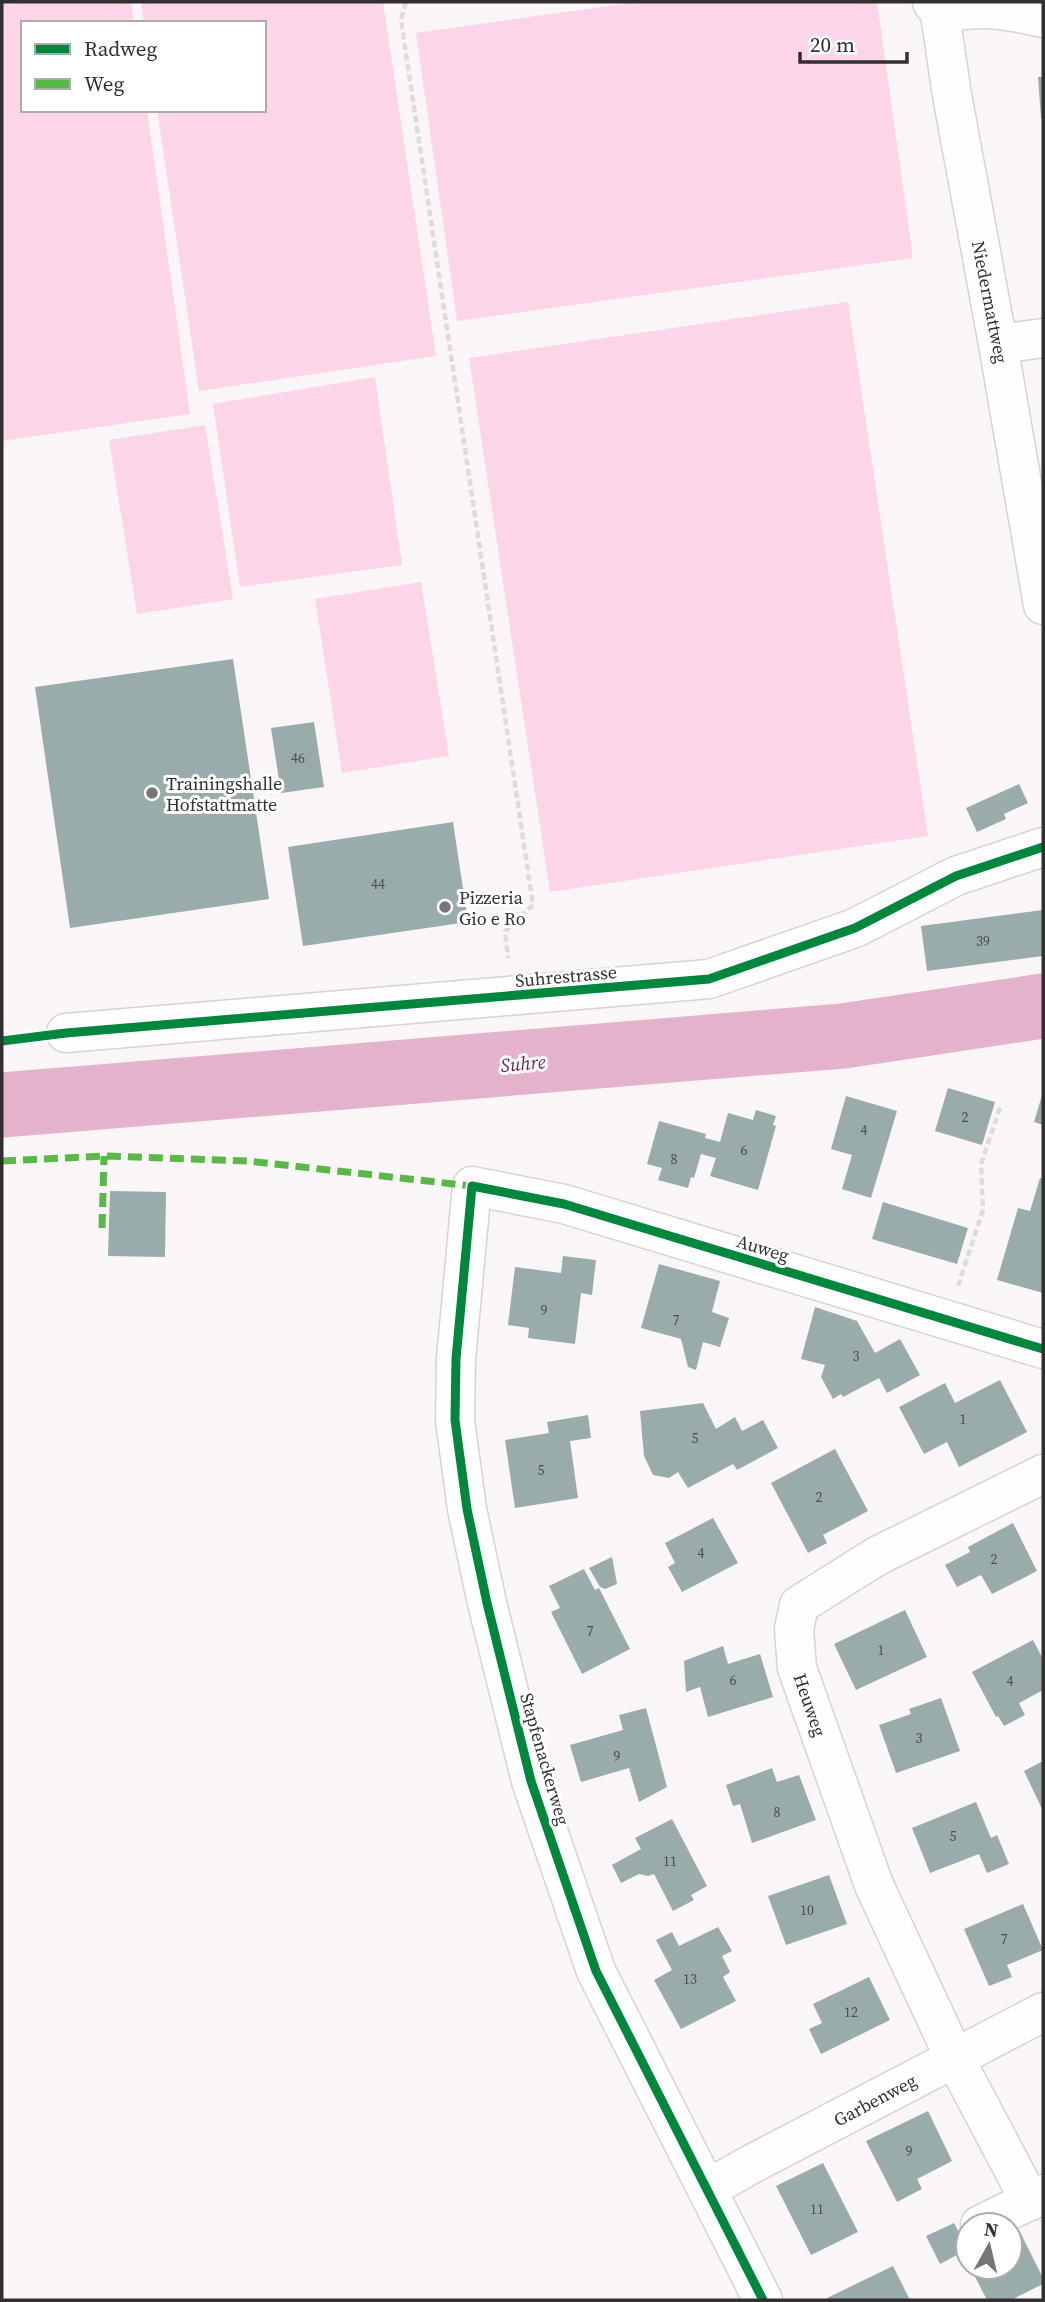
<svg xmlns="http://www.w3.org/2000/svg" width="1045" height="2302" viewBox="0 0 1045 2302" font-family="'Source Serif 4',serif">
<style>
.green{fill:#fdd5e8}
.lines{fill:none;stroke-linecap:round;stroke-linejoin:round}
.river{stroke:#e4b3cb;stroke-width:65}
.building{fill:#99abaa}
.minor-casing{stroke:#d6d3d5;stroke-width:41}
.path{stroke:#dcdcdc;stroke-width:4.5;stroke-dasharray:7 3.5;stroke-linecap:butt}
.minor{stroke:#fefefe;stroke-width:38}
.quiet{stroke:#58b947;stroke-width:7;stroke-dasharray:14 7;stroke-linecap:butt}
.cycleway-casing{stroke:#fff;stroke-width:13}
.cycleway{stroke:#00873e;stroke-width:9}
.poi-dot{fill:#777576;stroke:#fff;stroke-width:2.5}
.labels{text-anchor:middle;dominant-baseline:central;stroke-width:6;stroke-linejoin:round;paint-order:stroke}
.number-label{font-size:14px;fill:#4b4e4e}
.street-label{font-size:18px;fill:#312f30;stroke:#fff}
.poi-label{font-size:18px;fill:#312f30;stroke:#fff;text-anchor:start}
.water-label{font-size:19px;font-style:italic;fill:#6d1e4d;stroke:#fff}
</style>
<rect width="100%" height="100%" fill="#faf6f8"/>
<path class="green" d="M2 2H131L134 23H23V110H147L190 414 2 441Z
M141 2H383L436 356 199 391 157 110H264V23H144Z
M636 2H877L913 258 457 321 416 33Z
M848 302 928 836 550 892 469 358Z
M375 377 402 565 240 587 213 404Z
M205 425 233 599 137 614 109 440Z
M421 582 449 756 342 773 315 599Z"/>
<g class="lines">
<path class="river" d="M2 1105 843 1036 1043 1006"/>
</g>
<path class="building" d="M1038 77H1043V118H1041Z
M233 659 269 899 70 928 35 687Z
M314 722 324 787 281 793 271 728Z
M1019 784 1028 803 1004 814 1006 819 977 832 966 808Z
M453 822 468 922 303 946 288 847Z
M1043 910V956L927 971 921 926Z
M948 1088 995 1102 982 1145 935 1131Z
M1043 1092V1125L1034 1122Z
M846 1096 897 1111 871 1198 842 1189 852 1155 831 1149Z
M756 1110 776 1116 773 1125 776 1126 758 1190 710 1176 716 1158 701 1154 694 1178 691 1177 688 1188 658 1180 662 1168 647 1164 659 1121 706 1134 705 1138 720 1142 728 1113 753 1120Z
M1040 1178 1043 1179V1293L997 1280 1018 1208 1030 1211Z
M110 1191 166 1192 165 1257 108 1256Z
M883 1202 968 1228 957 1264 872 1239Z
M563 1256 596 1260 592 1295 581 1293 575 1344 528 1338 529 1328 508 1325 515 1267 561 1273Z
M659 1264 720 1281 712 1312 729 1318 720 1347 703 1342 696 1370 688 1367 681 1339 641 1328Z
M815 1307 857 1321 875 1353 900 1339 920 1375 887 1393 879 1378 843 1397 841 1394 833 1399 821 1377 825 1365 801 1359Z
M1000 1380 1027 1432 959 1467 947 1442 924 1454 899 1407 945 1383 955 1403Z
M703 1403 716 1429 735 1417 742 1431 763 1420 778 1448 737 1470 733 1464 688 1488 678 1472 669 1478 653 1475 644 1456 640 1411Z
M588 1415 591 1438 570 1441 578 1498 515 1508 505 1440 549 1433 547 1422Z
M835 1449 868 1511 823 1535 827 1543 808 1553 771 1483Z
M713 1518 738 1563 682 1592 668 1567 675 1563 665 1543Z
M1013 1523 1037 1571 992 1594 981 1575 957 1587 945 1565 970 1552 968 1547Z
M612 1557 617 1584 605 1589 600 1587 589 1568Z
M584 1569 595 1590 599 1588 630 1649 582 1674 551 1612 560 1608 549 1586Z
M905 1610 927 1657 856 1690 834 1644Z
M1033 1640 1043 1659V1690L1019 1703 1025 1715 1004 1726 998 1716 996 1717 972 1672Z
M723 1646 728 1664 760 1654 773 1697 708 1717 700 1687 686 1692 684 1661Z
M941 1698 960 1751 896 1773 879 1725 911 1714 909 1709Z
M646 1708 667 1787 639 1802 629 1768 581 1782 570 1745 623 1730 619 1715Z
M1043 1761V1811L1024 1771Z
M772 1768 777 1782 799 1775 816 1820 752 1843 740 1804 733 1806 726 1785Z
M976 1802 991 1838 997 1835 1009 1864 987 1873 979 1854 930 1873 912 1828Z
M672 1819 707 1886 691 1895 694 1900 673 1911 654 1874 648 1876 639 1874 621 1883 612 1865 641 1849 635 1838Z
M829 1875 847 1924 786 1945 768 1896Z
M1023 1904 1043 1950 1007 1965 1012 1977 989 1986 964 1929Z
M718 1927 732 1951 722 1956 730 1972 723 1977 736 2001 681 2029 654 1980 672 1970 656 1940 672 1932 679 1946Z
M869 1977 890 2020 821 2054 809 2029 822 2023 813 2004Z
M928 2111 952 2161 917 2179 922 2189 897 2202 866 2141Z
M823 2163 858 2232 811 2255 776 2186Z
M954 2223 968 2249 940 2264 926 2236Z
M1019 2230 1043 2278V2284L1011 2300H987L970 2267H1010V2234Z
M893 2266 910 2300H828L827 2298Z"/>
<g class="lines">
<defs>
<path id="minor" d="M932 2 940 14 952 95 998 344 1043 605
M940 14C980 5 1004 9 1043 18
M998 344 1043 338
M66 1033 709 979 855 928 956 876 1043 847
M708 2189 746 2167 1043 2012
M1030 2201 954 2057 874 1885 797 1668 794 1629 799 1605 877 1556 1043 1474
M980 2225 1043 2194
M763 2300 596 1971 531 1781 487 1603 467 1509 455 1420 456 1359 472 1186 564 1204 1043 1349"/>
</defs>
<use href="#minor" class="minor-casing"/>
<path class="path" d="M406 2 401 20 533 905 505 931 508 958
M958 1286 983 1210 981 1164 1001 1105"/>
<use href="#minor" class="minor"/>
<path class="quiet" d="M2 1161 104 1156 248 1161 472 1186
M102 1228 104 1156"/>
<defs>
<path id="cycleway" d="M2 1041 66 1033 709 979 855 928 956 876 1043 847
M763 2300 596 1971 531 1781 487 1603 467 1509 455 1420 456 1359 472 1186 564 1204 1043 1349"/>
</defs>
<use href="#cycleway" class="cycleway-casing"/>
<use href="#cycleway" class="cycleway"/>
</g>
<g class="poi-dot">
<circle cx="152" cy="793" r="7"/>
<circle cx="445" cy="907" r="7"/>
</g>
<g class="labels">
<g class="number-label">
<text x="298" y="758">46</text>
<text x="378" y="884">44</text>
<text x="983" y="941">39</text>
<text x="965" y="1117">2</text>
<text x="864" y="1130">4</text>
<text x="744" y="1150">6</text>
<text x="674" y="1159">8</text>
<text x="544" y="1310">9</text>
<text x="676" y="1320">7</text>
<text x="856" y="1356">3</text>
<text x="963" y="1419">1</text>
<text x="695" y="1438">5</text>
<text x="541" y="1470">5</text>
<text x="819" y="1497">2</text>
<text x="701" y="1553">4</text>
<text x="994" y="1559">2</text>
<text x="590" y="1631">7</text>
<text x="881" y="1650">1</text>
<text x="733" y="1680">6</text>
<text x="1010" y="1681">4</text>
<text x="919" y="1738">3</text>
<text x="617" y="1756">9</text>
<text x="777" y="1812">8</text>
<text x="953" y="1836">5</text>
<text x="670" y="1861">11</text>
<text x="807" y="1910">10</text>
<text x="1004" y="1939">7</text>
<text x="690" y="1979">13</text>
<text x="851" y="2012">12</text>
<text x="909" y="2151">9</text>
<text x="817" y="2209">11</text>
</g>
<g class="street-label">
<text transform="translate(990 302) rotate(79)">Niedermattweg</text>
<text transform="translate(566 976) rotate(-5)">Suhrestrasse</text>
<text transform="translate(763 1248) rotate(17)">Auweg</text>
<text transform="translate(810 1705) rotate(71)">Heuweg</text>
<text transform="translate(545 1759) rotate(74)">Stapfenackerweg</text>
<text transform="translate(875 2100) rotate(-28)">Garbenweg</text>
</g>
<g class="poi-label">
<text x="166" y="783">Trainingshalle<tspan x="166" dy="21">Hofstattmatte</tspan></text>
<text x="459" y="897">Pizzeria<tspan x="459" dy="21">Gio e Ro</tspan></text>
</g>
<g class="water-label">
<text transform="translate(523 1063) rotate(-5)">Suhre</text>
</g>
</g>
<rect width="1045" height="2302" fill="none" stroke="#312f30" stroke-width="7"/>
<rect x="21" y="21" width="245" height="91" fill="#ffffff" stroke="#adacac" stroke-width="2"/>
<rect x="35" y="44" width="35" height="10" fill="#00873e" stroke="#adacac" stroke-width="2"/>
<text x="84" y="56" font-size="21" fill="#312f30">Radweg</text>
<rect x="35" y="79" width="35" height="10" fill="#58b947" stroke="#adacac" stroke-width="2"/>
<text x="84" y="91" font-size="21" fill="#312f30">Weg</text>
<g transform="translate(989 2246) rotate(8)"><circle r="33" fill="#ffffff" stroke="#adacac" stroke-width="2"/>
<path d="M0-5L12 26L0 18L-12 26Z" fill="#777576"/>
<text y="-10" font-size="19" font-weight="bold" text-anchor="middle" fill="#312f30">N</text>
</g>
<path d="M800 52v10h107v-10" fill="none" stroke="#312f30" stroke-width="3.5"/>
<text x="810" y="52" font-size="21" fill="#312f30" stroke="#ffffff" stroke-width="5" paint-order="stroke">20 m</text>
</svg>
